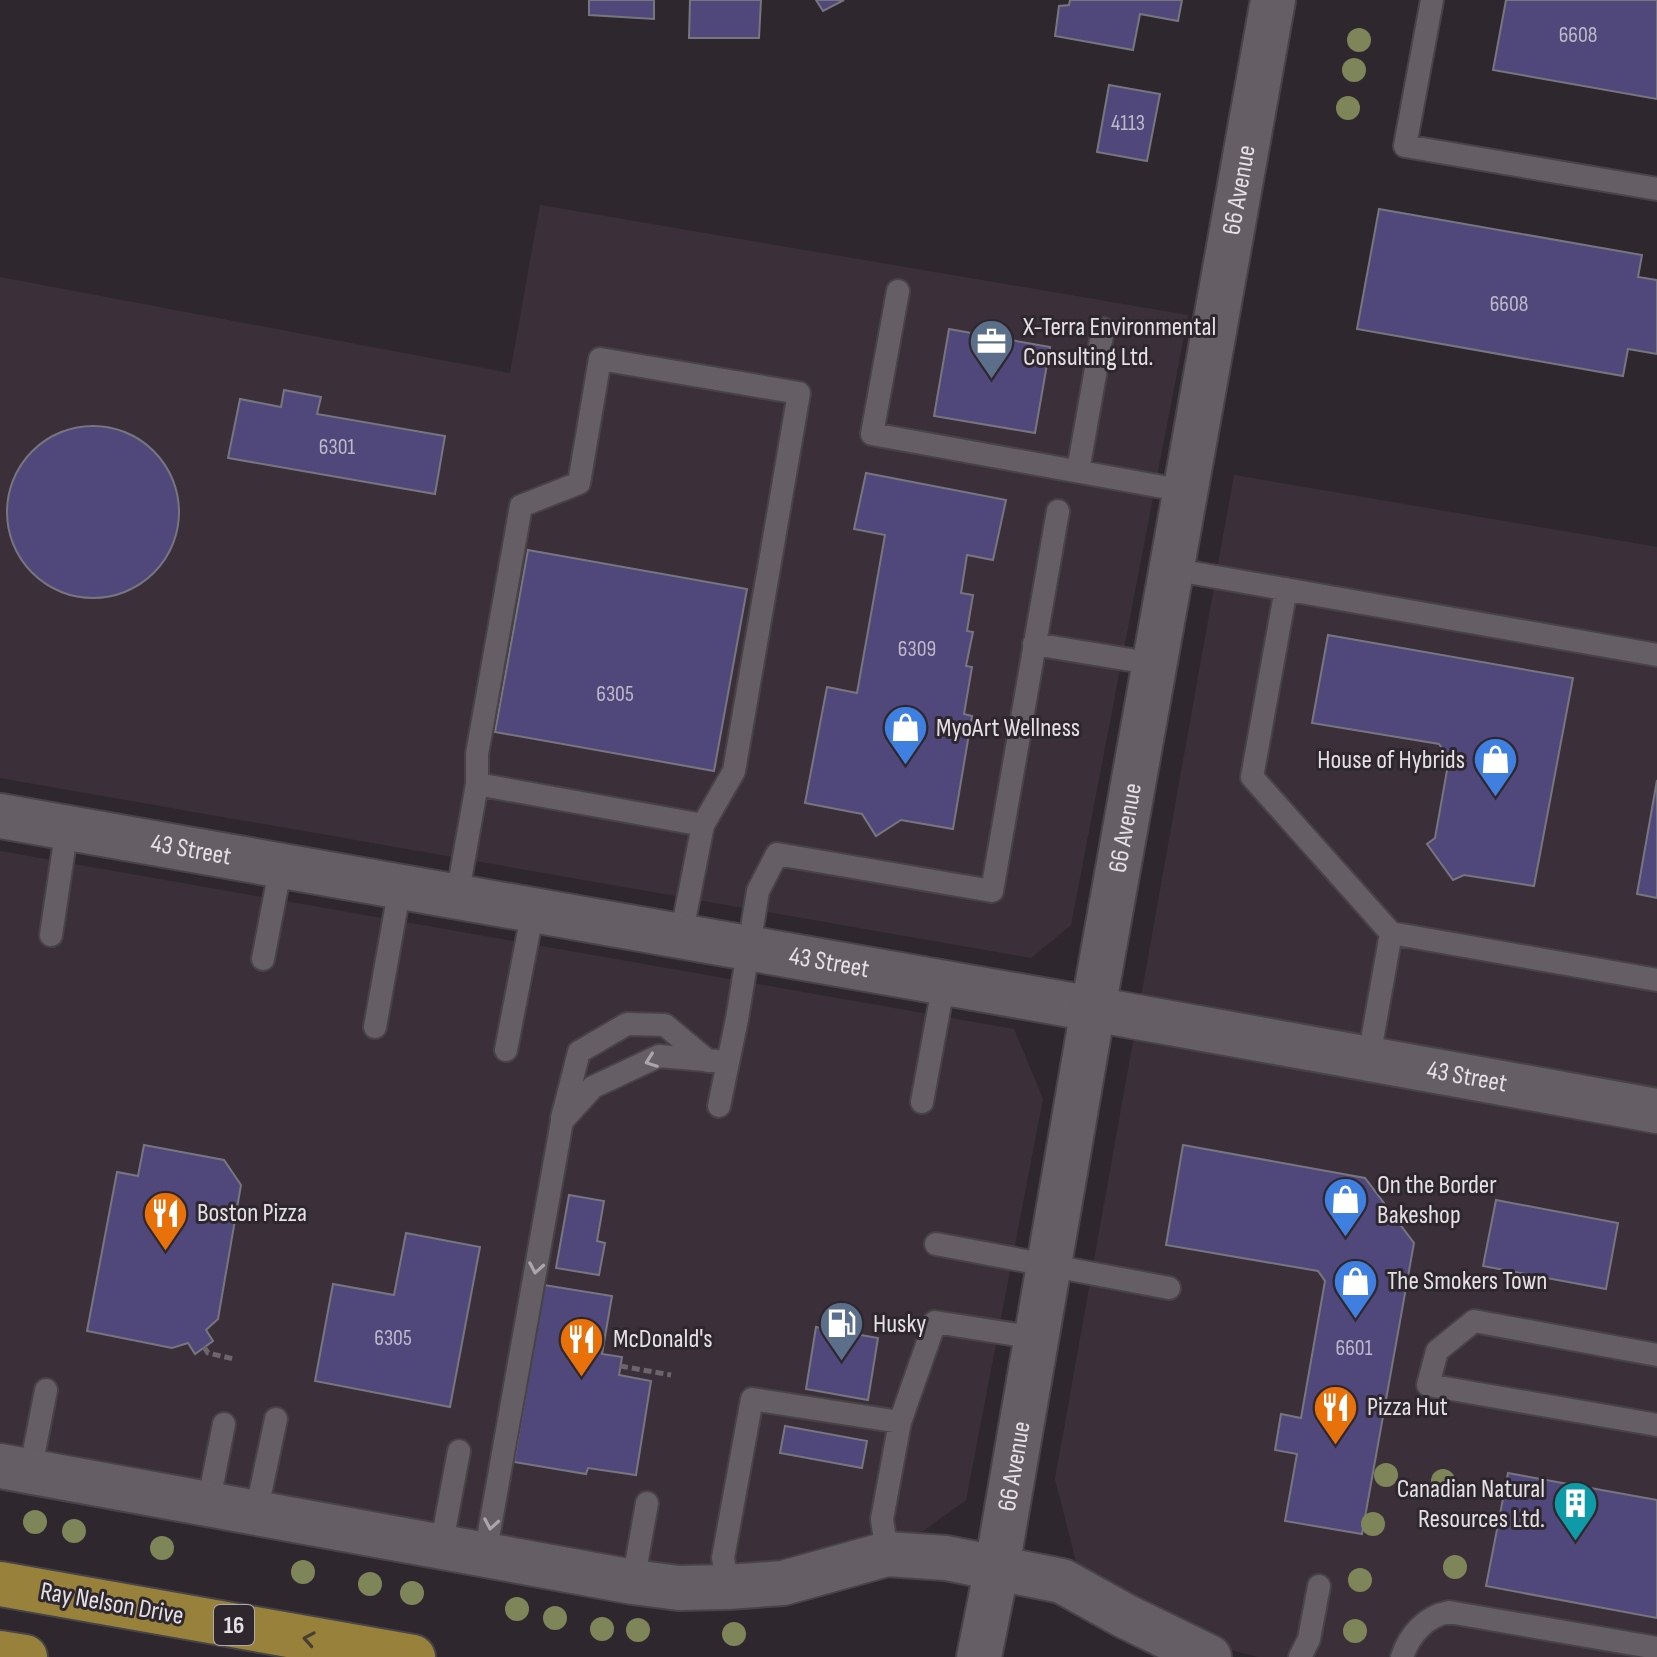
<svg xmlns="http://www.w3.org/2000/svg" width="1657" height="1657" viewBox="0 0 1657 1657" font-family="'Sofia Sans Condensed',sans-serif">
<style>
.built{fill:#3b303a}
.building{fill:#50487a;stroke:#77767f;stroke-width:2}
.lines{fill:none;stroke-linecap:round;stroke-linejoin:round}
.service-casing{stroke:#474347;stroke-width:26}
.minor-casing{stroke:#474347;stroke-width:48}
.tertiary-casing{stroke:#474347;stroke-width:48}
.trunk-casing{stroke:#474347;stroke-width:48}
.path{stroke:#6b666b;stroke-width:5;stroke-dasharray:8 4;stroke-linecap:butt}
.service{stroke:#655e65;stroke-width:22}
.minor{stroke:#655e65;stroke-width:44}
.tertiary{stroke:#655e65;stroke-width:44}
.trunk{stroke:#98813a;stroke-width:44}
.tree{fill:#7e8559}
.oneway{stroke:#aba6ab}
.oneway2{stroke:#483e31}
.labels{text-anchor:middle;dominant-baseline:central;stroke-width:6;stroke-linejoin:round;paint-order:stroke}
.number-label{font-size:22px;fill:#bfbaca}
.shield{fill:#2e282e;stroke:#ada9ad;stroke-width:2}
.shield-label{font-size:24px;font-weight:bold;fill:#e4e0e4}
.street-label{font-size:26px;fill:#e4e0e4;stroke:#2e282e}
.poi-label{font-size:26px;fill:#e4e0e4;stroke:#2e282e;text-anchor:start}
</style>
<rect width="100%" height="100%" fill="#2e282e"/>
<path class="built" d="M540 205 1188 315 1071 925 1031 958 0 778V277L510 373Z
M1234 475 1657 547V1657H1258L1212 1645 1082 1585 1055 1479Z
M0 851 1014 1029 1043 1099 966 1500 923 1531 696 1578 0 1447Z"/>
<path class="building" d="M589 0H654V19L589 15Z
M690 0H761L759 38H689Z
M816 0H844L823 11Z
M1070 0H1182L1178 21 1140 14 1133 50 1055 36 1059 6 1069 5Z
M1506 0H1657V99L1493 70Z
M1109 85 1160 94 1147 161 1097 152Z
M1379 209 1642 255 1638 277 1657 280V354L1628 349 1623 376 1357 329Z
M949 329 1050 347 1035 433 934 416Z
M284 390 321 397 317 414 445 436 435 494 228 458 240 399 281 407Z
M7 512a86 86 0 1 1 172 0a86 86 0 1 1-172 0Z
M866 473 1006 500 993 560 967 555 961 593 973 595 967 631 973 632 966 666 972 667 964 714 972 716 953 829 901 820 876 836 862 814 805 803 827 687 857 693 885 535 854 529Z
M528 550 747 589 714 771 495 732Z
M1328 635 1573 678 1534 886 1464 875 1453 880 1427 844 1435 838 1449 759 1439 744 1312 723Z
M1657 780V898L1637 894Z
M144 1145 224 1160 241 1185 218 1319 206 1330 213 1341 195 1354 188 1343 172 1348 87 1331 117 1172 138 1176Z
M1183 1145 1365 1178 1414 1243 1362 1534 1285 1521 1297 1454 1275 1450 1281 1414 1301 1418 1325 1281 1318 1271 1166 1245Z
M569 1195 604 1201 597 1241 605 1243 599 1275 556 1268Z
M1496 1200 1618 1223 1606 1289 1483 1266Z
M406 1233 480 1247 450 1407 315 1381 333 1284 394 1295Z
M544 1285 612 1296 602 1354 622 1357 619 1375 651 1381 636 1475 588 1468 586 1474 514 1462Z
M816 1327 878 1338 868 1400 806 1389Z
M785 1426 867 1441 862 1468 780 1453Z
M1508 1473 1657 1500V1618L1486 1586Z"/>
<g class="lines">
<defs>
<path id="service" d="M1432 0 1405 146 1657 189
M898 291 872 434 1185 491
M1078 471 1103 329
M1171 569 1657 655
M1286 589 1252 777 1391 933
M1034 644 1155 664
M477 784V754L521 506 579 483 600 359 799 393 734 771 703 825
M457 897 477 784 703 825 681 936
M51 935 67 828
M263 959 281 865
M375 1027 400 887
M506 1050 533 910
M1369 1057 1391 933 1657 980
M922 1102 944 982
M719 1106 737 1019 758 891 777 854 992 891 1058 511
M562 1118 579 1052 627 1024 665 1025 708 1061
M936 1244 1169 1288
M1657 1355 1474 1321 1437 1351 1428 1385 1657 1425
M30 1472 46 1390
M208 1505 224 1424
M256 1513 276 1419
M441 1547 459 1451
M887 1554 882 1519 900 1422 935 1322 1037 1338
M485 1555 562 1121 593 1087 659 1056 728 1062
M633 1582 647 1503
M728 1587 723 1558 752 1399 900 1422
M1300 1657 1309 1639 1319 1586
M1402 1657C1409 1635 1426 1616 1449 1612L1657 1648"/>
<g id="minor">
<path id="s1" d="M1093 1009 1657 1111"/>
<path d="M0 1466 633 1582 679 1588 728 1587 783 1583 887 1554 946 1558 1062 1581 1125 1616 1209 1657"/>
</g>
<g id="tertiary">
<path id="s2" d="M0 816 1093 1009"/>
<path id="s3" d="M979 1657 997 1567 1093 1009 1273 0"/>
</g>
<path id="trunk" d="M0 1584 413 1657
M0 1653 25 1657"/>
</defs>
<use href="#service" class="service-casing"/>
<use href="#minor" class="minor-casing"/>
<use href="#tertiary" class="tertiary-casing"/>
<use href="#trunk" class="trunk-casing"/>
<path class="path" d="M204 1347 208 1353 234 1359
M620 1366 671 1375"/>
<use href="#service" class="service"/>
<use href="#minor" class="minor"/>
<use href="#tertiary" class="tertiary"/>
<use href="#trunk" class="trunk"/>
</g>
<g class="tree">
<circle cx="1359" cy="40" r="12"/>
<circle cx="1354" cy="70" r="12"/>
<circle cx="1348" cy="108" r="12"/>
<circle cx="1386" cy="1475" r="12"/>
<circle cx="1443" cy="1481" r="12"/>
<circle cx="35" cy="1522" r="12"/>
<circle cx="1373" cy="1524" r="12"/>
<circle cx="74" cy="1531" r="12"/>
<circle cx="162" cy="1548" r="12"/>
<circle cx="1455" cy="1567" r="12"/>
<circle cx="303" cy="1572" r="12"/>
<circle cx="1360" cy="1580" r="12"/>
<circle cx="370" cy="1584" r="12"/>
<circle cx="412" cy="1593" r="12"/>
<circle cx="517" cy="1609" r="12"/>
<circle cx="555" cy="1618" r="12"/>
<circle cx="602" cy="1629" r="12"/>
<circle cx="638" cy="1630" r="12"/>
<circle cx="1355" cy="1631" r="12"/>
<circle cx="734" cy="1634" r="12"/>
</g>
<defs><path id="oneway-chevron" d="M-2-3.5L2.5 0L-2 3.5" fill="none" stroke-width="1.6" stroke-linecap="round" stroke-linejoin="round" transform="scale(2)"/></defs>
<g class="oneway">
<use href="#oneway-chevron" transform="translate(651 1061) rotate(160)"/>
<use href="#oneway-chevron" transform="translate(536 1268) rotate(100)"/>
<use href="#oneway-chevron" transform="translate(491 1524) rotate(100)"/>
</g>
<use class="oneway2" href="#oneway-chevron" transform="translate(309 1639) rotate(-170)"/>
<defs>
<symbol id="office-pin" viewBox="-11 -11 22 30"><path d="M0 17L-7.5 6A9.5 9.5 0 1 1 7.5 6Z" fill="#5c6f8a" stroke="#2e282e"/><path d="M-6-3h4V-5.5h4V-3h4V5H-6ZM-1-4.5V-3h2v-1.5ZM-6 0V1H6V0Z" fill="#fff"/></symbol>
<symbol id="shop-pin" viewBox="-11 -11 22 30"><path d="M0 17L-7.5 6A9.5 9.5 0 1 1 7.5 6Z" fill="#3f7fe0" stroke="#2e282e"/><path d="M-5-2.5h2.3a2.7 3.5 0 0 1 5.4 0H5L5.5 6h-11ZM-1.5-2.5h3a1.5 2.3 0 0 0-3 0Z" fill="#fff"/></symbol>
<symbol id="restaurant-pin" viewBox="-11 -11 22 30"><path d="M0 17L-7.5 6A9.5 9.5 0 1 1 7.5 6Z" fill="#e8710a" stroke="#2e282e"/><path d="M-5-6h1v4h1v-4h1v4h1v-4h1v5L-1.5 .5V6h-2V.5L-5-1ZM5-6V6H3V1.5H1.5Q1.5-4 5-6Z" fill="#fff"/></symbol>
<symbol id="fuel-pin" viewBox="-11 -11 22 30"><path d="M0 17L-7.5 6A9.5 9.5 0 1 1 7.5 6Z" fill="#5c6f8a" stroke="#2e282e"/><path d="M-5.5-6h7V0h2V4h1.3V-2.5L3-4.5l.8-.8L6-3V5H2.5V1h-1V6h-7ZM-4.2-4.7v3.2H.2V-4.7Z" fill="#fff"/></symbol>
<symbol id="building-pin" viewBox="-11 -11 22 30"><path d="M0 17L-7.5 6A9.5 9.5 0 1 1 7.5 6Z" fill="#0f9aa8" stroke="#2e282e"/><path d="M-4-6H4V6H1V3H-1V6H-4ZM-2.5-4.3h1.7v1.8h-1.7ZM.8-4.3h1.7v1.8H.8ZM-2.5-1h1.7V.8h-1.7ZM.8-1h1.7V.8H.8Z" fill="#fff"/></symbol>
</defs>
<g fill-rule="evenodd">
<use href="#office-pin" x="966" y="316" width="51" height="69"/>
<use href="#shop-pin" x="880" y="702" width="51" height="69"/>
<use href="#shop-pin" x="1470" y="734" width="51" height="69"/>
<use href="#shop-pin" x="1320" y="1174" width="51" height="69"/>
<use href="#restaurant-pin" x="140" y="1188" width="51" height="69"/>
<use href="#shop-pin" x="1330" y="1256" width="51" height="69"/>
<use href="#fuel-pin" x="816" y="1298" width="51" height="69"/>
<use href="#restaurant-pin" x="556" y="1314" width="51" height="69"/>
<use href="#restaurant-pin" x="1310" y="1382" width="51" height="69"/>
<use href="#building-pin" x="1550" y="1478" width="51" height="69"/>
</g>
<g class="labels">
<g class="number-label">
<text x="1578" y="35">6608</text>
<text x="1128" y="123">4113</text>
<text x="1509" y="304">6608</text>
<text x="337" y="447">6301</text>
<text x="917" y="649">6309</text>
<text x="615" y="694">6305</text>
<text x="393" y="1338">6305</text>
<text x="1354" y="1348">6601</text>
</g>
<rect class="shield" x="214" y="1605" width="40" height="40" rx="6"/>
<g class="shield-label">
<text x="234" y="1625">16</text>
</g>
<g class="street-label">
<text stroke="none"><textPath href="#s3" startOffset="1490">66 Avenue</textPath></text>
<text stroke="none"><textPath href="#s3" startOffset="842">66 Avenue</textPath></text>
<text stroke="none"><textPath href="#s2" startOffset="194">43 Street</textPath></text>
<text stroke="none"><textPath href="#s2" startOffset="842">43 Street</textPath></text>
<text stroke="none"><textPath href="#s1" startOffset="380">43 Street</textPath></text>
<text stroke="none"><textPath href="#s3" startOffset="194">66 Avenue</textPath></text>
<text transform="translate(112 1604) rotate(10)">Ray Nelson Drive</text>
</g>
<g class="poi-label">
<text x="1023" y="327">X-Terra Environmental<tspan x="1023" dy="30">Consulting Ltd.</tspan></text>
<text x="936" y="728">MyoArt Wellness</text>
<text x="1465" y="760" text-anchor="end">House of Hybrids</text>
<text x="1377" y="1185">On the Border<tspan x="1377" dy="30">Bakeshop</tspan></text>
<text x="197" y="1213">Boston Pizza</text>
<text x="1387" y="1281">The Smokers Town</text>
<text x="873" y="1324">Husky</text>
<text x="613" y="1339">McDonald's</text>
<text x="1367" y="1407">Pizza Hut</text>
<text x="1545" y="1489" text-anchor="end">Canadian Natural<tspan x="1545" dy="30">Resources Ltd.</tspan></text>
</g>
</g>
</svg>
